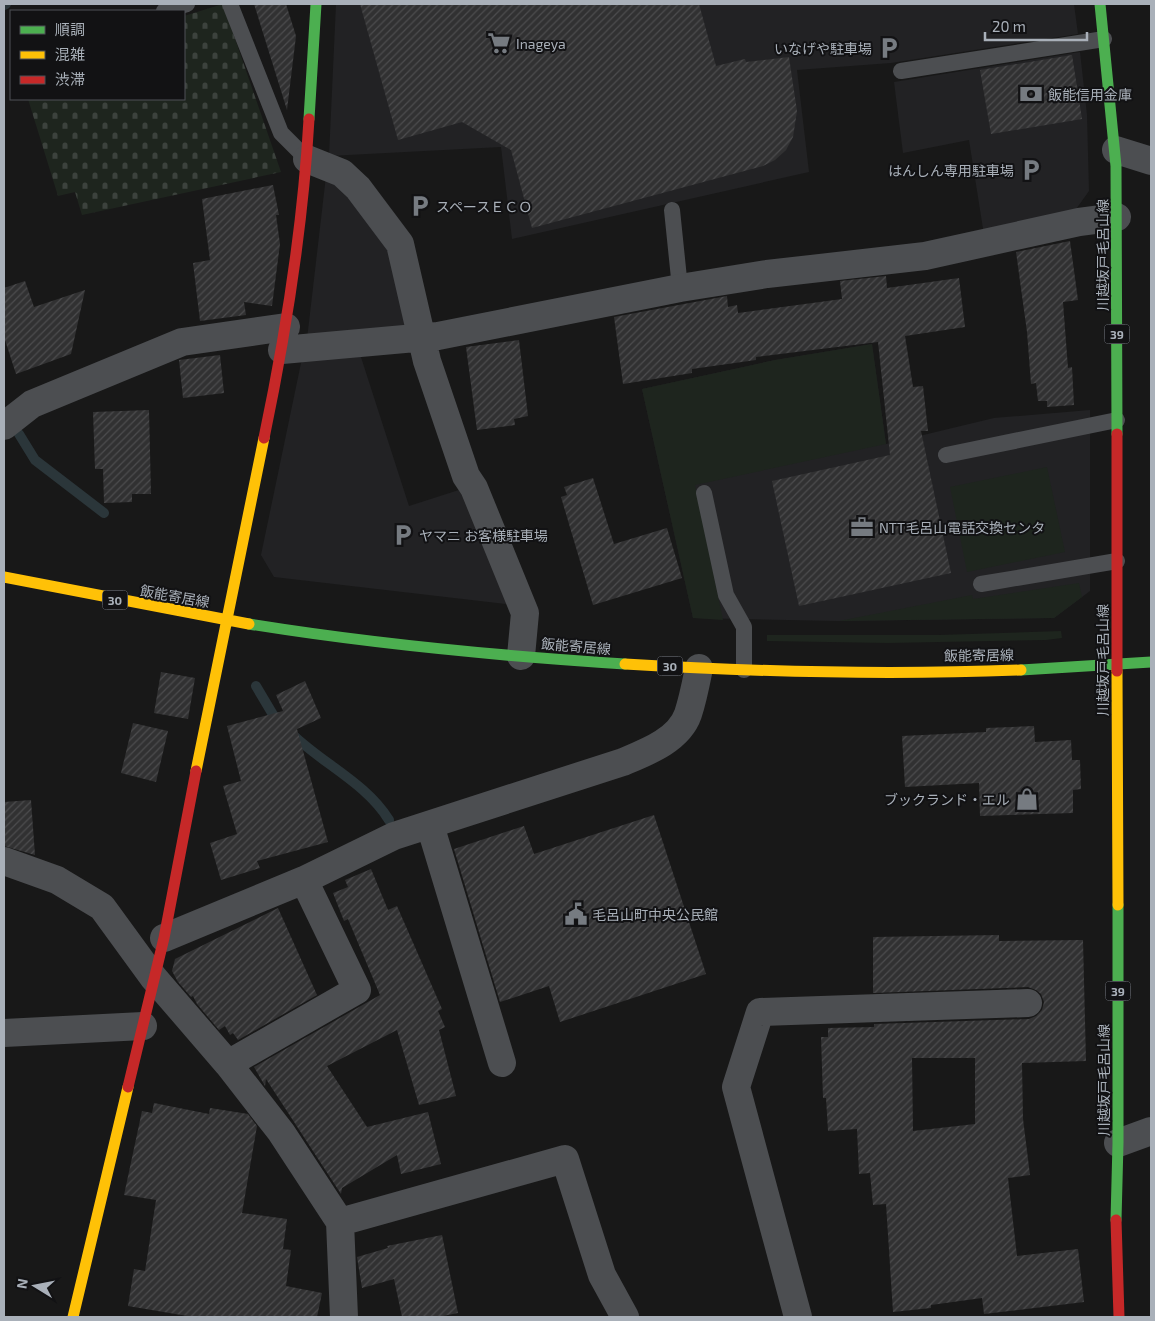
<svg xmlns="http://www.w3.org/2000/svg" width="1155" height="1321" viewBox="0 0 1155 1321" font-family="'Exo 2','Noto Sans JP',sans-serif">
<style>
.built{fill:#222224}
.grass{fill:#1e251e}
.cemetery{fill:url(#cemetery-stones)}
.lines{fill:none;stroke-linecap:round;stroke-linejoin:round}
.stream{stroke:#2b363a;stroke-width:10}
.building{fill:url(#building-hatch);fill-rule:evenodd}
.lane{stroke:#4c4e51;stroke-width:16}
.street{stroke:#4c4e51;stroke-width:28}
.fast{stroke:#4caf50;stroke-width:11}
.slow{stroke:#ffc107;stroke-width:11}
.jam{stroke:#c62828;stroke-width:11}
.labels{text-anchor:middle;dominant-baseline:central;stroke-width:4;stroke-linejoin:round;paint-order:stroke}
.shield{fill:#121214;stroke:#7c8188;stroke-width:1}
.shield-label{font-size:12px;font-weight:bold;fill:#a9b0b9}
.poi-label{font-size:14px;fill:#a9b0b9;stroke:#121214;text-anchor:start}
.street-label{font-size:14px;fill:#a9b0b9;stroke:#121214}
</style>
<defs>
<pattern id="cemetery-stones" width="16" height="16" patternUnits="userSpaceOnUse" patternTransform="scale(1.25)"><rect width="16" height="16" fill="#1e251e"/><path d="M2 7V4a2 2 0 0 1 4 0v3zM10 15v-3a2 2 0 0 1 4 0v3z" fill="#3c423d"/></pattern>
<pattern id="building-hatch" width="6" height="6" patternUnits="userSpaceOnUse" patternTransform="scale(1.25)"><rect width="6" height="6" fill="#313132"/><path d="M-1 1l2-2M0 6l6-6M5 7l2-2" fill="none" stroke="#4c4c4e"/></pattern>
</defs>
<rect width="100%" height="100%" fill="#181818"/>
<path class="built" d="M336 4H1074L1078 34 891 63 797 70 809 172 512 239 501 147 329 156Z
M1080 52 1087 115 1089 191 1074 212 984 235 969 140 903 153 894 82Z
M326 176 332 178 393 248 413 331 307 339Z
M872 344 886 444 994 418 1090 410V591L1054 618 839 621 693 618 642 389 775 360Z
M359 351 409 506 465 488 514 605 274 577 261 555 301 363 305 358Z"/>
<path class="grass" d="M872 344 886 444 695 485 723 620 693 618 642 389 775 360Z
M1047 467 1065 552 967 572 950 487Z
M1079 583 1082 597 1054 618 839 621 972 595 973 599Z
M1061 631 1062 638 1046 640 888 643 767 641V635H939Z"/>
<path class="cemetery" d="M223 4 281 172 82 215 75 192 58 196 28 99H184V16Z"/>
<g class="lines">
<path class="stream" d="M4 5 6 4
M19 434 35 460 104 513
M256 686 275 718 281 724
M292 734C323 764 366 783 389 820"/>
</g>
<path class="building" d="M254 4H286L296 36 287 110Z
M360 4H699L716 66 745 59 746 62 789 57 797 111 793 137 786 150 775 160 763 166 532 228 511 150 462 122 398 140Z
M1072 55 1082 119 991 134 980 70Z
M273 185 279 215H276L280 244 272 306 244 302 246 315 200 321 193 263 210 260 202 199Z
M1070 241 1078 300 1063 302 1068 368 1072 367 1074 405 1047 407V401H1038L1036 383 1031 384 1027 332 1016 252Z
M886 276 887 288 959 278 965 327 905 336 913 387 923 386 928 431H921L951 573 799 606 772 481 890 455 878 342 756 357V360L692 369V373L623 384 614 317 727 296 728 307 737 305 738 313 842 299 840 281Z
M25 281 34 307 85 290 71 354 16 374 4 337V288Z
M519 340 528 416 514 419 515 425 477 430 466 347Z
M220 355 224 393 183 398 179 360Z
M149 410 151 494H132V502L104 503 103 469H95L93 412Z
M593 478 614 544 667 528 682 578 593 605 561 497 567 495 564 487Z
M161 672 195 678 188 719 154 713Z
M305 681 321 718 297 729 328 842 257 861 260 868 221 880 210 843 237 834 223 786 241 781 227 726 283 711 276 695Z
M133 723 168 731 156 782 121 773Z
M1034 726 1035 742 1071 740 1072 760H1080L1081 789 1073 790V813L980 816 979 783 905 787 902 736 986 732V728Z
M31 800 35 855 4 846V802Z
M654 815 706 974 560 1022 549 986 500 1002 454 849 524 826 534 854Z
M371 869 388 910 397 906 442 1009 438 1011 445 1027 439 1030 456 1096 419 1105 397 1030 327 1066 367 1127 428 1112 441 1164 401 1174 397 1155 342 1188 341 1194 266 1079 265 1086 254 1067 380 995 348 919 344 921 333 893 348 887 345 880Z
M278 908 317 995 238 1040 233 1033 230 1035 225 1026 219 1030 197 1004 193 996 191 997 178 982 172 971 175 959Z
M999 935V941L1083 940 1086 1061 1022 1063 1023 1119 1030 1175 1008 1178 1017 1256 1078 1249 1084 1302 984 1314 982 1298 931 1305V1308L893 1312 886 1204 873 1205 870 1173 859 1174 857 1129 828 1131 826 1098H823L821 1037H828V1028L874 1027V1024L1029 1019 1036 1016 1042 1010 1044 1002 1041 994 1036 990 1028 987 873 993V937ZM912 1058H975V1124L913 1131Z
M154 1103 209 1114 210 1108 248 1114 257 1126 242 1213 287 1219 283 1249 291 1250 286 1286 322 1293 317 1317H193L128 1306 134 1269 145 1271 156 1200 124 1195 142 1111 152 1113Z
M442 1235 458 1313 438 1317H402L394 1279 362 1288 357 1257 388 1248 387 1246Z"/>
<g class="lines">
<path class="lane" d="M230 4 281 133 307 159
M164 11 187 4
M901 71 1104 39
M672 210 680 288
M946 455 1117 420
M704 493 726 595 744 627V670
M981 584 1117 561"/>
<path class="street" d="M1116 150 1151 161
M307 159 342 173 358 188 400 244 427 361 466 476 474 488 525 613 521 656
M282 350 438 336 680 288 767 274 925 256 1079 222 1117 217
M4 426 32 404 182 342 286 327
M430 825 502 1063
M4 861 57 880 102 907 153 977 228 1064 281 1132 340 1222 344 1317
M164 938 304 880 394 836 623 762C647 752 679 740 688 714 693 699 696 683 699 668
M4 1033 143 1026
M228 1064 357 990 304 880
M1118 1143 1151 1131
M340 1222 565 1159 602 1275 625 1317
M798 1317 736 1087 760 1012 1028 1003"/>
<path class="fast" d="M1100 4 1116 166 1117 434
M309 119 316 4
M249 624C373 644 500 656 625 664
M1021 670 1151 662
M1116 1220 1118 1143V905"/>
<path class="slow" d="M4 577 249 624
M625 664C757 672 889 675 1021 670
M1117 671 1118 905
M196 771 264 438
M73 1317 128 1087"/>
<path class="jam" d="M1117 434V671
M264 438C286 333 303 226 309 119
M128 1087 164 938 196 771
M1116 1220 1119 1317"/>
</g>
<defs>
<symbol id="supermarket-bare" viewBox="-9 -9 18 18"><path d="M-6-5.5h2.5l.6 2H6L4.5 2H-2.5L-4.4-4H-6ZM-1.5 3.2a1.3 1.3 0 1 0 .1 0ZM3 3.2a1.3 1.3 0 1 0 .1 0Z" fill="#767b81" stroke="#121214" stroke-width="2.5" paint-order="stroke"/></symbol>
<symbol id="parking-bare" viewBox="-9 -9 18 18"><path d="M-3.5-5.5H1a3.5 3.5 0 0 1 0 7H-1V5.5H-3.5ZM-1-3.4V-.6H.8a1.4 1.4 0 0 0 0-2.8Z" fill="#767b81" stroke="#121214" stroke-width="2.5" paint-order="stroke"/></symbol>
<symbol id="bank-bare" viewBox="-9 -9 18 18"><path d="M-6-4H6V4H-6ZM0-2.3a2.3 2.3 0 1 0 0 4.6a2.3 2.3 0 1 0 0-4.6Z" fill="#767b81" stroke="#121214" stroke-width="2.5" paint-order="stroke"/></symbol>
<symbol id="office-bare" viewBox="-9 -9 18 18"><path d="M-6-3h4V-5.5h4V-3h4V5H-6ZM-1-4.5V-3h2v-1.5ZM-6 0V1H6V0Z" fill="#767b81" stroke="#121214" stroke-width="2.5" paint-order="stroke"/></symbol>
<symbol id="shop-bare" viewBox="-9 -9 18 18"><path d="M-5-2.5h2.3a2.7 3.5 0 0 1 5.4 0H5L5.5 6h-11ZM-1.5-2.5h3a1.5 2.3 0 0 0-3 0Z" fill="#767b81" stroke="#121214" stroke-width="2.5" paint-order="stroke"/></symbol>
<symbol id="civic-bare" viewBox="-9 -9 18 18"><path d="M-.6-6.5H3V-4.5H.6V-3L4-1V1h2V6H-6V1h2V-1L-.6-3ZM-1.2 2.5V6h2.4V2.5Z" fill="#767b81" stroke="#121214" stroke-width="2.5" paint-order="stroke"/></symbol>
</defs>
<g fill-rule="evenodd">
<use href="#supermarket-bare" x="483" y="27" width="32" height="32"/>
<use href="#parking-bare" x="873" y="32" width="32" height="32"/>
<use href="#bank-bare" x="1015" y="78" width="32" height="32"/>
<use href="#parking-bare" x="1015" y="154" width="32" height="32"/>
<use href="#parking-bare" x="404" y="190" width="32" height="32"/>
<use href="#office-bare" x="846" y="511" width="32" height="32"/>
<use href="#parking-bare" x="387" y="519" width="32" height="32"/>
<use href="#shop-bare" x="1011" y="783" width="32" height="32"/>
<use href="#civic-bare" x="560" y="898" width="32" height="32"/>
</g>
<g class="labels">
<g class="shield">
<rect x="1104.5" y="324.5" width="25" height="19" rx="4"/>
<rect x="102.5" y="590.5" width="25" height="19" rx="4"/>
<rect x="657.5" y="656.5" width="25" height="19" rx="4"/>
<rect x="1105.5" y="981.5" width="25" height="19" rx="4"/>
</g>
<g class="shield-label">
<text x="1117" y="334">39</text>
<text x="115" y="600">30</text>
<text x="670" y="666">30</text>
<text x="1118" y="991">39</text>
</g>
<g class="poi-label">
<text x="516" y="43">Inageya</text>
<text x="872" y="48" text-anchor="end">いなげや駐車場</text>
<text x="1048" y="94">飯能信用金庫</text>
<text x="1014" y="170" text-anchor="end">はんしん専用駐車場</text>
<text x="436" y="206">スペースＥＣＯ</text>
<text x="879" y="527">NTT毛呂山電話交換センタ</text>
<text x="419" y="535">ヤマニ お客様駐車場</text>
<text x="1010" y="799" text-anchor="end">ブックランド・エル</text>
<text x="592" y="914">毛呂山町中央公民館</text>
</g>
<g class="street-label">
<text transform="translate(1102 255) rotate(-90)">川越坂戸毛呂山線</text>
<text transform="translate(175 596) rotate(10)">飯能寄居線</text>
<text transform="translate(576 646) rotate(5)">飯能寄居線</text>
<text transform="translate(979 655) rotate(-1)">飯能寄居線</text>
<text transform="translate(1102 660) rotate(-90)">川越坂戸毛呂山線</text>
<text transform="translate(1103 1080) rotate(-90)">川越坂戸毛呂山線</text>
</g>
</g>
<rect width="1155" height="1321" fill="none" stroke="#a9b0b9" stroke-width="10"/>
<rect x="10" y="10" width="175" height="90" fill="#121214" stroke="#4e5156"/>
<rect x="20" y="26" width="25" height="8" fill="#4caf50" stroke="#4e5156"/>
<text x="55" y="35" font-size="15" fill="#a9b0b9">順調</text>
<rect x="20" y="51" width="25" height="8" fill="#ffc107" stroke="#4e5156"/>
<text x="55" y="60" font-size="15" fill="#a9b0b9">混雑</text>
<rect x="20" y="76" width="25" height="8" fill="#c62828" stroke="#4e5156"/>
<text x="55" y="85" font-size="15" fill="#a9b0b9">渋滞</text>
<g transform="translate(35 1286) rotate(280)" stroke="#121214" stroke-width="4" paint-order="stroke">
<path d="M0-4L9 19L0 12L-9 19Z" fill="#a9b0b9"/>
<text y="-8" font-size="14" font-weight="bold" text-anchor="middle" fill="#a9b0b9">N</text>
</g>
<path d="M985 32v8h102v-8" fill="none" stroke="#a9b0b9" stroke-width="2.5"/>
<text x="992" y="32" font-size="15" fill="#a9b0b9" stroke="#121214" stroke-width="4" paint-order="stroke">20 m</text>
</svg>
